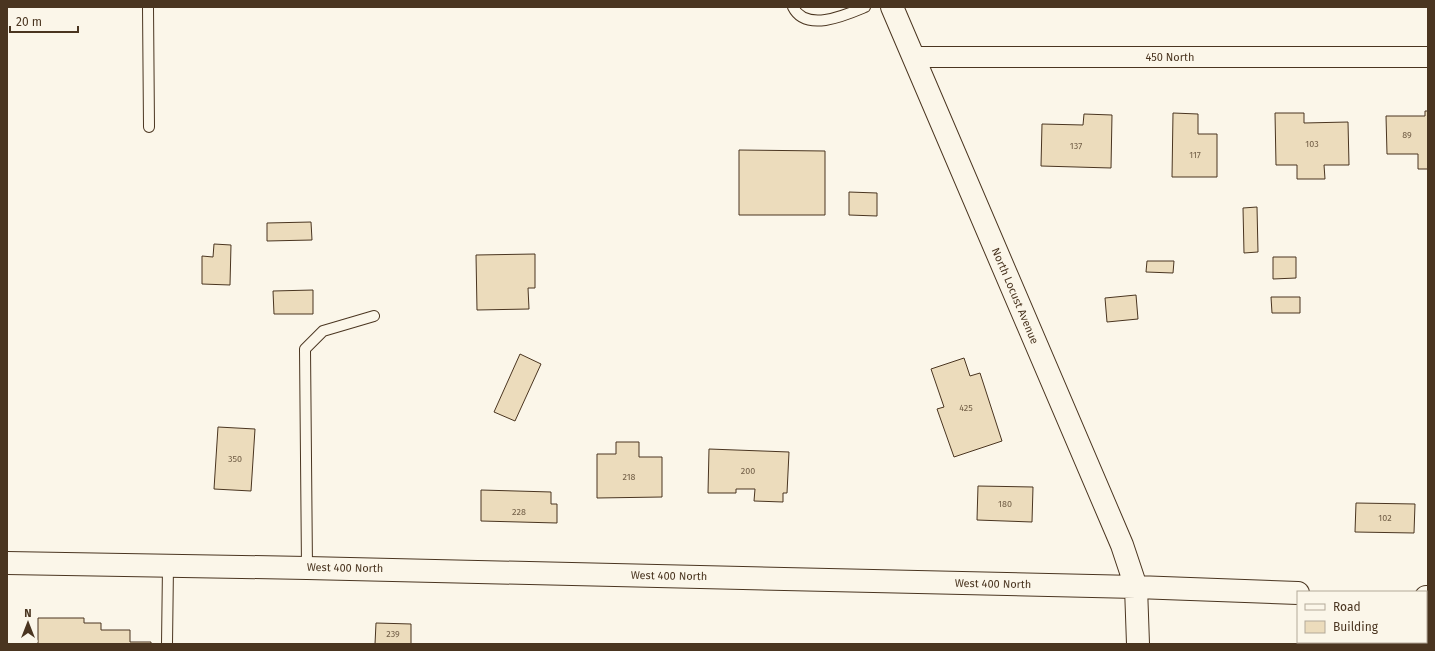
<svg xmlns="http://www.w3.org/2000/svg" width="1435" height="651" viewBox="0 0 1435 651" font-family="'Fira Sans',sans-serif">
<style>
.building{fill:#ecdcbc;stroke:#4a3520}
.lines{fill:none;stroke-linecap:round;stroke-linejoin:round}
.service-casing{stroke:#4a3520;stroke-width:12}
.minor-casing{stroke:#4a3520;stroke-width:22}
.tertiary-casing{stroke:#4a3520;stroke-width:24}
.service{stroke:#fbf6e9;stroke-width:10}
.minor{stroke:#fbf6e9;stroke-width:20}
.tertiary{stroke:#fbf6e9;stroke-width:22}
.labels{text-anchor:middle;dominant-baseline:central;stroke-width:3;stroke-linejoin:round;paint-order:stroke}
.number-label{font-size:9px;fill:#725f47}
.street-label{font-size:11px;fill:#4a3520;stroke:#fbf6e9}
</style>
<rect width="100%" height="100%" fill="#fbf6e9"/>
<path class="building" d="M1425 111H1428V169H1418V154H1387L1386 116H1425Z
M1173 113 1198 114V134H1217V177H1172Z
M1275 113H1304V123L1348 122 1349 165H1324L1325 179H1297V165H1276Z
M1084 114 1112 115 1111 168 1041 166 1042 124 1083 125Z
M739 150 825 151V215H739Z
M849 192 877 193V216L849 215Z
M1257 207 1258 252 1244 253 1243 208Z
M311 222 312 240 267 241V223Z
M214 244 231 245 230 285 202 284V256L213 257Z
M535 254V288H528L529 309 477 310 476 255Z
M1273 257H1296V278L1273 279Z
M1147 261H1174L1173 273 1146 272Z
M313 290V314H274L273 291Z
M1136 295 1138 319 1107 322 1105 298Z
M1271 297H1300V313H1272Z
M520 354 541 364 515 421 494 412Z
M964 358 970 376 980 373 1002 441 954 457 937 409 944 407 931 369Z
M218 427 255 429 251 491 214 489Z
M616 442H639V457H662V497L597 498V454H616Z
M709 449 789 452 787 493H783V502L754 501 755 489H736V493H708Z
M978 486 1033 487 1032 522 977 520Z
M481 490 551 492V504H557V523L481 521Z
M1356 503 1415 504 1414 533 1355 532Z
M38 618H84V623H101V630H130V642H151V644H38Z
M376 623 411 624V644H417H375Z"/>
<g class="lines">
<defs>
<path id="service" d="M148 7 149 127
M793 7C806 33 846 15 865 7
M307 568 305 349 323 331 374 316
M167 644 168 566"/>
<path id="minor" d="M913 57H1428"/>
<path id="tertiary" d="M892 7 1122 545 1136 587 1138 644
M7 563 307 568 1136 587 1298 593
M1426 597H1428"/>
</defs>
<use href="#service" class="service-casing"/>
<use href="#minor" class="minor-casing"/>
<use href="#tertiary" class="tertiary-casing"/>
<use href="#service" class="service"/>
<use href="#minor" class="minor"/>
<use href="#tertiary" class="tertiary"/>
</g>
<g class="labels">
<g class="number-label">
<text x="1407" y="135">89</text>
<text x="1312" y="144">103</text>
<text x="1076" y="146">137</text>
<text x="1195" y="155">117</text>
<text x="966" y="408">425</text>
<text x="235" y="459">350</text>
<text x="748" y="471">200</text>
<text x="629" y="477">218</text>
<text x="1005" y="504">180</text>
<text x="519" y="512">228</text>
<text x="1385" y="518">102</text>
<text x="393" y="634">239</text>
</g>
<g class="street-label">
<text x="1170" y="57">450 North</text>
<text transform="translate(1015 296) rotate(67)">North Locust Avenue</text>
<text transform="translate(345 568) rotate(1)">West 400 North</text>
<text transform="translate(669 576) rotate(1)">West 400 North</text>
<text transform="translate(993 584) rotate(1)">West 400 North</text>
</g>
</g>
<rect width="1435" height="651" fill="none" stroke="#4a3520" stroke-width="16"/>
<rect x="1297" y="591" width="130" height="52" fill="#fbf6e9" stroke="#b4a999"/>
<rect x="1305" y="604" width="20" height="6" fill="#fbf6e9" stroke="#b4a999"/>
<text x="1333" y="611" font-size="12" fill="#4a3520">Road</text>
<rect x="1305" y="621" width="20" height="12" fill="#ecdcbc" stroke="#b4a999"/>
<text x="1333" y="631" font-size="12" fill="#4a3520">Building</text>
<g transform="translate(28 623)" stroke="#fbf6e9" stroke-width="3" paint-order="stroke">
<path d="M0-3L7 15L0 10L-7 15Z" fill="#4a3520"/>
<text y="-6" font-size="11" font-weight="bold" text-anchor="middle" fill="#4a3520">N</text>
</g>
<path d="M10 26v6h68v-6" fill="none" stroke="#4a3520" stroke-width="2"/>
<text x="16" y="26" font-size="12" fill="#4a3520" stroke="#fbf6e9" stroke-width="3" paint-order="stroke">20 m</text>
</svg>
